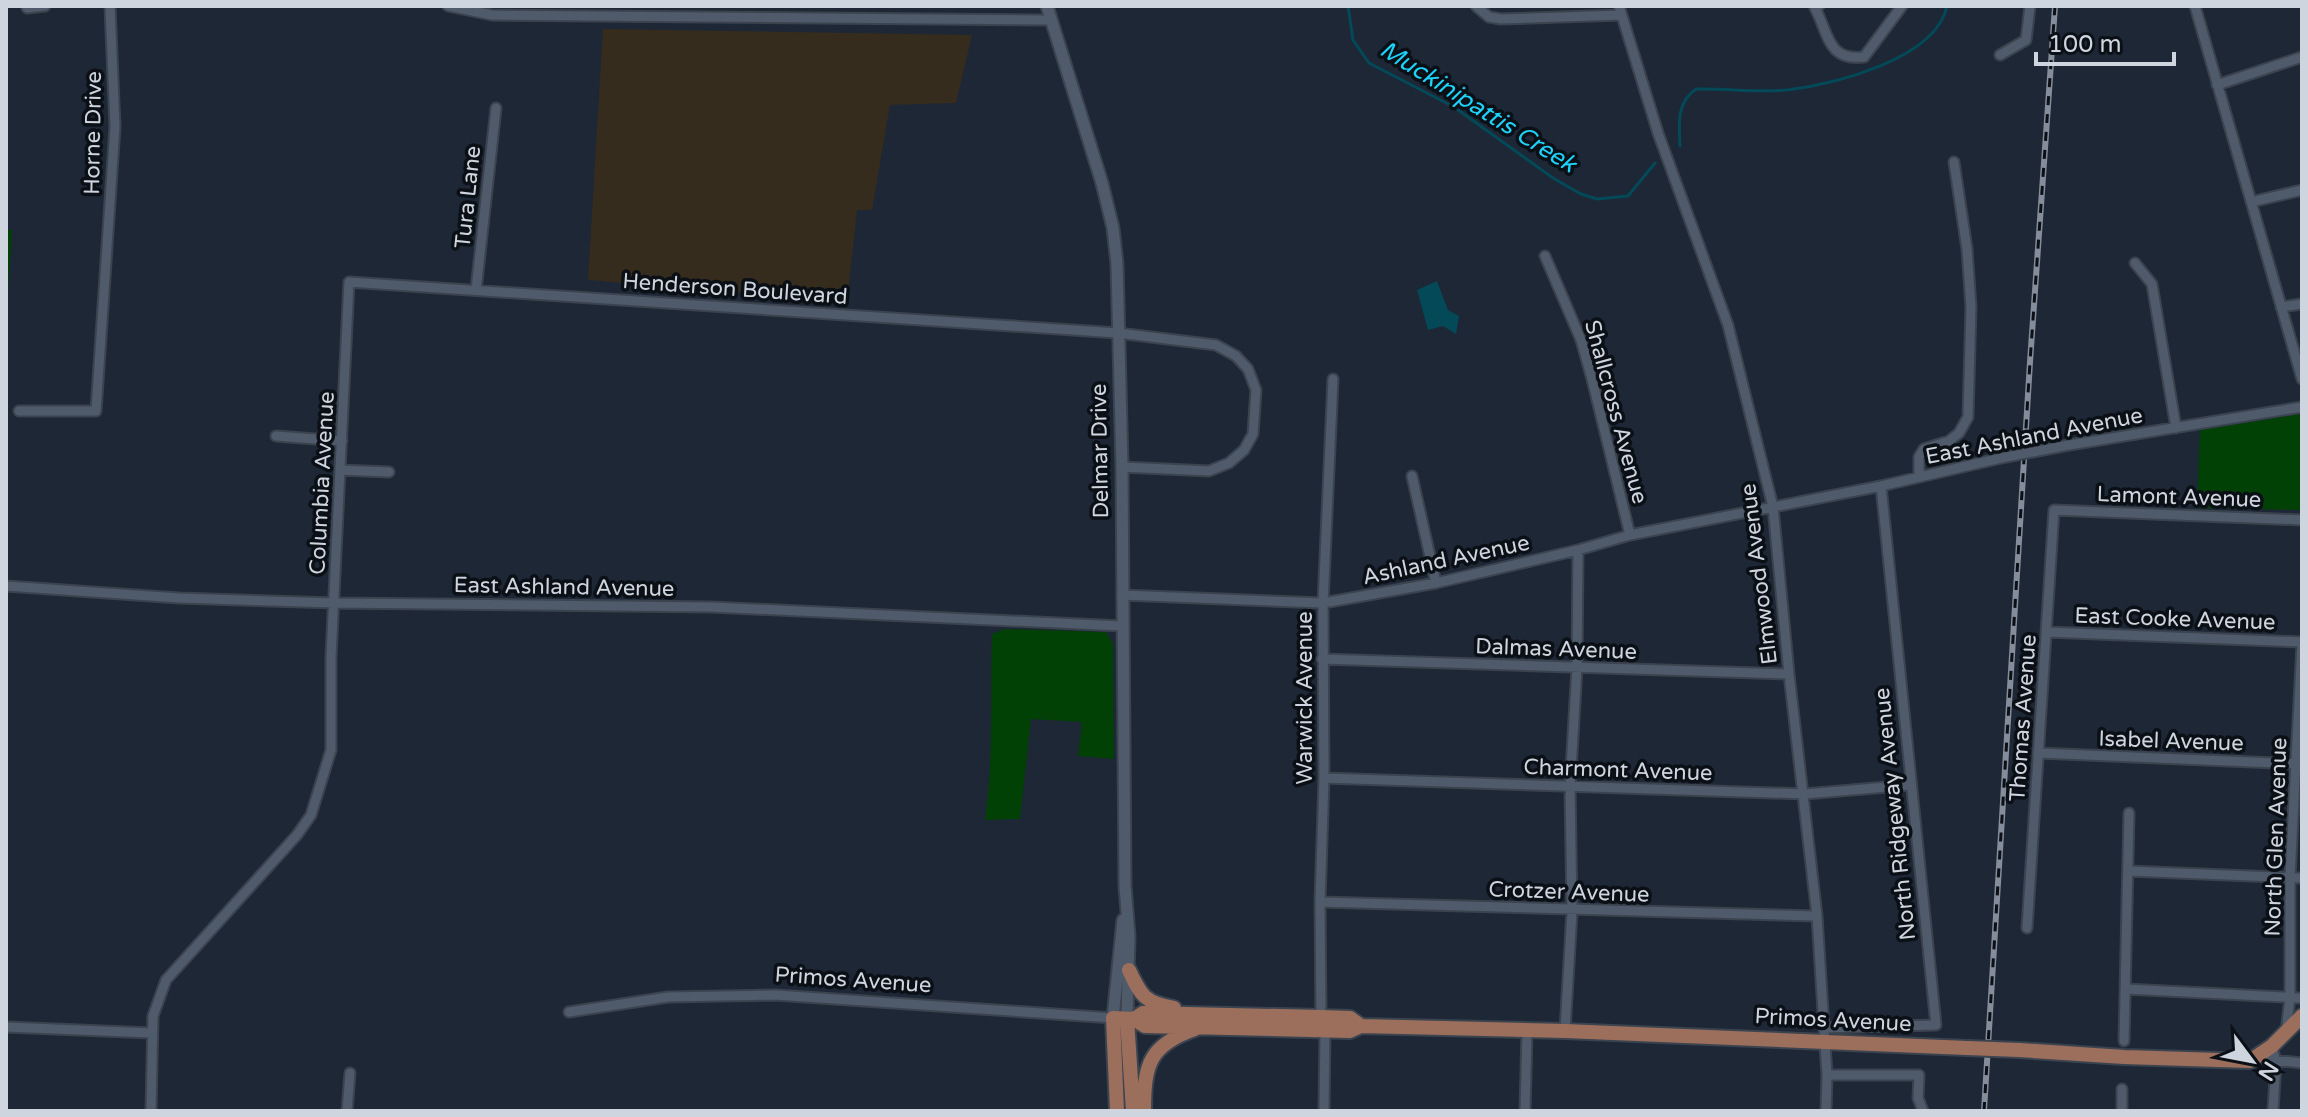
<svg xmlns="http://www.w3.org/2000/svg" width="2308" height="1117" viewBox="0 0 2308 1117" font-family="'Varela Round',sans-serif">
<style>
.education{fill:#362c1d}
.green{fill:#024106}
.water{fill:#034958}
.lines{fill:none;stroke-linecap:round;stroke-linejoin:round}
.stream{stroke:#034958;stroke-width:3}
.minor-casing{stroke:#3b434f;stroke-width:13}
.tertiary-casing{stroke:#3b434f;stroke-width:15}
.primary-casing{stroke:#3b434f;stroke-width:18}
.minor{stroke:#4f5b6b;stroke-width:9}
.tertiary{stroke:#4f5b6b;stroke-width:11}
.primary{stroke:#9c6f5d;stroke-width:14}
.rail-casing{stroke:#858d9a;stroke-width:6}
.rail{stroke:#0b1016;stroke-width:3;stroke-dasharray:9;stroke-linecap:butt}
.minor-bridge-casing{stroke:#3b434f;stroke-width:13;stroke-linecap:butt}
.primary-bridge-casing{stroke:#3b434f;stroke-width:18;stroke-linecap:butt}
.minor-bridge{stroke:#4f5b6b;stroke-width:9}
.primary-bridge{stroke:#9c6f5d;stroke-width:14}
.labels{text-anchor:middle;dominant-baseline:central;stroke-width:7;stroke-linejoin:round;paint-order:stroke}
.street-label{font-size:22px;fill:#ced5df;stroke:#0b1016}
.water-label{font-size:24px;font-style:italic;fill:#1ed3fa;stroke:#0b1016}
</style>
<rect width="100%" height="100%" fill="#1d2736"/>
<path class="education" d="M603 29 972 35 956 103 890 105 872 210H857L847 301 588 280Z"/>
<path class="green" d="M6 230H12L6 322Z
M2300 414 2302 416 2301 510 2197 508 2200 430Z
M1005 629 1106 632 1113 644 1114 759 1078 756 1082 722 1031 719 1020 819 985 820C994 758 990 696 992 634Z"/>
<path class="water" d="M1437 281 1448 310 1459 316 1456 334 1443 326 1428 330 1417 290Z"/>
<g class="lines">
<path class="stream" d="M1348 6 1353 40 1369 63 1454 107 1553 178 1581 194 1597 199 1628 196 1655 163
M1680 146C1679 124 1676 103 1696 89 1726 88 1757 93 1787 90 1835 84 1936 59 1947 6"/>
<defs>
<path id="minor" d="M448 6 492 15 1051 20
M1476 6 1489 17 1501 19 1621 15
M1619 6 1658 133 1728 325 1773 507 1789 674 1817 916 1827 1075 1826 1111
M1819 6 1815 8C1829 34 1827 61 1864 57L1902 6
M2195 6 2302 379
M27 8 45 6
M2000 55 2026 40 2030 6
M2217 85 2302 57
M2251 202 2302 190
M1545 256 1581 340 1592 379 1630 535
M2135 263 2152 284 2176 428
M476 290 496 108
M2281 307 2302 304
M19 411H96L115 127 110 6
M276 436 342 441
M2069 445 2302 407
M340 470 389 472
M1412 476 1436 583
M1919 476V457L1924 449 1949 441 1959 433 1968 417 1971 307 1967 249 1954 162
M6 586 179 598 335 603 711 607 1122 626
M1122 595 1323 603 1436 583 1578 550 1630 535 1881 486 2001 458
M2046 632 2302 642
M1322 659 1789 674
M2038 753 2302 764
M1324 778 1805 794 1910 785
M2128 871 2302 878
M1320 902 1817 916
M2027 928 2054 510 2302 520
M2126 989 2302 998
M569 1012 668 997 776 995 1113 1018
M1321 1017 1320 902 1324 778 1323 603 1333 379
M6 1027 152 1033
M1824 1028 1936 1025 1881 486
M1565 1031 1572 911 1570 787 1577 667 1578 550
M2286 1032 2290 997V877L2302 644
M2124 1041 2129 813
M2272 1046 2276 1062 2273 1111
M2256 1058 2302 1063
M1827 1075H1919L1918 1098 1923 1111
M151 1111 153 1016 166 980 297 835 311 815 331 750V657L349 282 1118 333 1216 345 1236 356 1248 369 1256 390 1253 434 1244 450 1229 463 1209 471 1122 467
M347 1111 350 1073
M1324 1111 1325 1030
M1525 1111 1527 1031
M2122 1111V1089"/>
<path id="tertiary" d="M1047 6 1102 183 1113 228 1117 264 1122 467 1125 886 1129 936 1127 1019
M1113 1018 1123 920"/>
<path id="primary" d="M1129 970C1141 996 1145 1003 1174 1008
M1127 1019 1133 1111
M1134 1019 1145 1026 1350 1031 1361 1026 1565 1031 1967 1048
M2019 1050 2124 1057 2250 1061 2272 1046 2302 1016
M1117 1111 1113 1018 1134 1019 1143 1013 1321 1017 1350 1018 1361 1026
M1144 1111C1144 1065 1149 1045 1195 1029"/>
</defs>
<use href="#minor" class="minor-casing"/>
<use href="#tertiary" class="tertiary-casing"/>
<use href="#primary" class="primary-casing"/>
<use href="#minor" class="minor"/>
<use href="#tertiary" class="tertiary"/>
<use href="#primary" class="primary"/>
<defs>
<path id="rail" d="M1984 1111 2030 362 2055 6"/>
</defs>
<use href="#rail" class="rail-casing"/>
<use href="#rail" class="rail"/>
<defs>
<path id="minor-bridge" d="M2001 458 2069 445"/>
<path id="primary-bridge" d="M1967 1048 2019 1050"/>
</defs>
<use href="#minor-bridge" class="minor-bridge-casing"/>
<use href="#primary-bridge" class="primary-bridge-casing"/>
<use href="#minor-bridge" class="minor-bridge"/>
<use href="#primary-bridge" class="primary-bridge"/>
</g>
<g class="labels">
<g class="street-label">
<text transform="translate(93 133) rotate(-89)">Horne Drive</text>
<text transform="translate(468 197) rotate(-84)">Tura Lane</text>
<text transform="translate(735 289) rotate(4)">Henderson Boulevard</text>
<text transform="translate(1616 412) rotate(75)">Shallcross Avenue</text>
<text transform="translate(2034 436) rotate(-11)">East Ashland Avenue</text>
<text transform="translate(1100 451) rotate(-91)">Delmar Drive</text>
<text transform="translate(322 483) rotate(-87)">Columbia Avenue</text>
<text transform="translate(2179 497) rotate(2)">Lamont Avenue</text>
<text transform="translate(1446 560) rotate(-12)">Ashland Avenue</text>
<text transform="translate(1759 574) rotate(-97)">Elmwood Avenue</text>
<text transform="translate(564 587) rotate(1)">East Ashland Avenue</text>
<text transform="translate(2175 619) rotate(2)">East Cooke Avenue</text>
<text transform="translate(1556 649) rotate(2)">Dalmas Avenue</text>
<text transform="translate(1305 698) rotate(-90)">Warwick Avenue</text>
<text transform="translate(2023 718) rotate(-86)">Thomas Avenue</text>
<text transform="translate(2171 741) rotate(2)">Isabel Avenue</text>
<text transform="translate(1618 770) rotate(2)">Charmont Avenue</text>
<text transform="translate(1895 814) rotate(-96)">North Ridgeway Avenue</text>
<text transform="translate(2276 837) rotate(-88)">North Glen Avenue</text>
<text transform="translate(1569 892) rotate(2)">Crotzer Avenue</text>
<text transform="translate(853 980) rotate(4)">Primos Avenue</text>
<text transform="translate(1833 1020) rotate(3)">Primos Avenue</text>
</g>
<g class="water-label">
<text transform="translate(1478 107) rotate(32)">Muckinipattis Creek</text>
</g>
</g>
<rect width="2308" height="1117" fill="none" stroke="#ced5df" stroke-width="16"/>
<g transform="translate(2252 1061) rotate(122)" stroke="#0b1016" stroke-width="6" paint-order="stroke">
<path d="M0-6L14 30L0 20L-14 30Z" fill="#ced5df"/>
<text y="-12" font-size="22" font-weight="bold" text-anchor="middle" fill="#ced5df">N</text>
</g>
<path d="M2036 52v12h138v-12" fill="none" stroke="#ced5df" stroke-width="4"/>
<text x="2048" y="52" font-size="24" fill="#ced5df" stroke="#0b1016" stroke-width="6" paint-order="stroke">100 m</text>
</svg>
